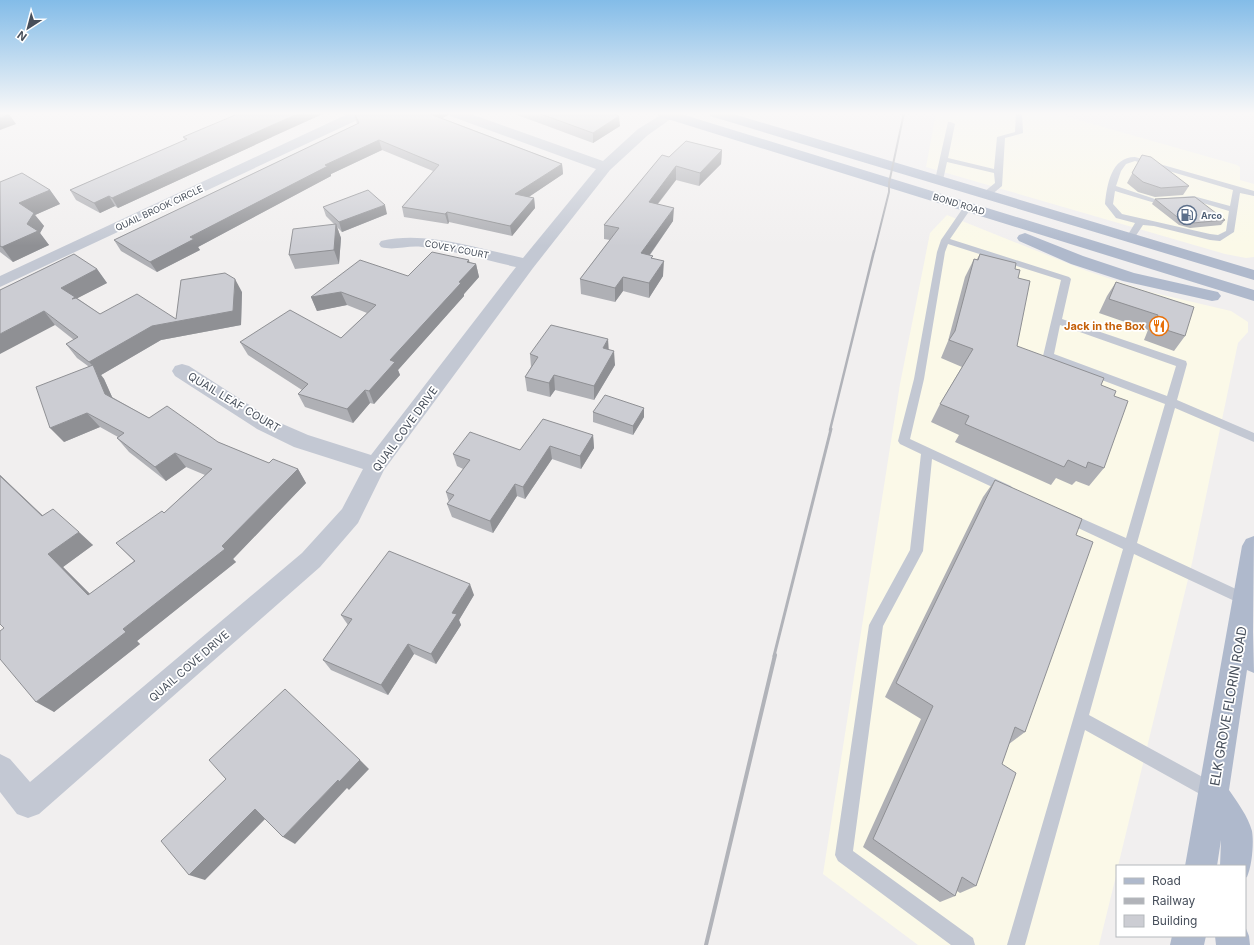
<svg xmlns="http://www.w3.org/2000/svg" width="1254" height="945" viewBox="0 0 1254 945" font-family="Inter,sans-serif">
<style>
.commercial{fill:#fbf9e8}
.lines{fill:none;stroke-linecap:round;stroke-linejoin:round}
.lane{fill:#c3c8d3;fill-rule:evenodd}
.street{fill:#c3c8d3;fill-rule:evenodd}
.primary{fill:#afb9cc;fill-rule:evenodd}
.rail-far3{stroke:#b1b3b9;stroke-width:2}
.rail-far2{stroke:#b1b3b9;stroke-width:2.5}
.rail-far1{stroke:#b1b3b9;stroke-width:3}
.rail{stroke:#b1b3b9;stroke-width:4}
.wall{fill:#afb0b5}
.shaded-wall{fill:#8f9094}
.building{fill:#cccdd3;stroke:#8f9094}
.labels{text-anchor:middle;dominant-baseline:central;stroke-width:3.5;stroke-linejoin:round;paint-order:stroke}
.far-street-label{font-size:9px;fill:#474f5b;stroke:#fff}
.far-service-label{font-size:9px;font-weight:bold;fill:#4e5e75;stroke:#fff;text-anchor:start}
.food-label{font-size:11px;font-weight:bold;fill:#c56008;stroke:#fff;text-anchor:end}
.street-label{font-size:11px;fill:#474f5b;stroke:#fff}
.near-street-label{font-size:13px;fill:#474f5b;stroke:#fff}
</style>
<rect width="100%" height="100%" fill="#f1efef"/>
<path class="commercial" d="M936 113H1054L1237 165 1240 167V180L1254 184V257L1246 258 1225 254 926 167Z
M947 215 1087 271 1150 292 1231 311 1248 322V332L1238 343 1192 563 1118 866H1117V872L1099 945H918L823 874 900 384 930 233Z"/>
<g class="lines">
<path class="lane" d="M1016 113H1022L1023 133 1005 138 1002 186 990 196H984V192L995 183 994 173 947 162 943 180 942 182H936L935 180 948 122H951L955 124 948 158 994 169 997 137 1015 132Z
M1135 157 1254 191V196L1240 193 1234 232 1220 241 1210 240 1154 226 1143 225 1133 240H1127L1126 238 1135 223 1116 218 1105 204C1107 185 1111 157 1135 157ZM1135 161 1233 190 1230 206 1193 196 1155 199 1116 186 1121 171 1126 164ZM1115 191 1155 203 1193 200 1229 211 1226 231 1218 235 1210 234 1122 214 1113 204Z
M965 205H968L972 207 950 239 1069 277 1071 279 1062 319 1186 361 1187 364 1177 400 1254 433V442L1175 408 1137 543 1251 596 1253 600 1251 604 1246 606 1241 604 1134 554 1089 715 1219 786 1221 792 1219 798 1213 800 1207 798 1085 730 1025 945H1007L1123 549 1061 520 1059 516 1061 512 1065 511 1126 538 1165 404 1044 358 1043 356 1061 280 948 244 945 252 924 379 910 439 1011 486 1013 489 1011 492 1007 494 1003 492 932 459 923 551 883 626 853 851 973 938 975 945H951L838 861 835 855 869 625 910 550 921 454 900 444 898 441 914 379 937 252 941 240ZM1060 325 1176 366 1167 396 1054 354Z"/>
<path class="street" d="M350 113H367L366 116 0 287V276Z
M449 113H468L603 161 638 129 664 113H674L675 116 648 135 610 170 533 268 384 470 358 523 320 567 39 814 28 818 17 814 0 792V754L10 759 30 782 302 553 342 509 363 469 294 447 257 429 175 376 172 371 175 366 182 364 189 366 271 419 308 435 371 455 516 267C485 260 453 250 422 247 408 245 394 251 381 247L379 244 381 241C425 230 480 249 523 258L596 169 450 116Z"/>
<path class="primary" d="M657 113H678L1254 290V301L658 116Z
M709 113H730L1254 270V280L710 116Z
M1025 233 1083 256 1134 273 1218 292 1221 296 1218 300 1212 301 1123 281 1071 264 1019 241 1017 238 1019 235Z
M1254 536 1253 632 1254 673 1247 670 1229 790C1237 802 1248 816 1252 831 1254 843 1252 866 1247 877L1245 878V866H1220L1221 840 1217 866H1185L1242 546 1246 539Z
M1245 926 1249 936 1250 945H1216L1215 936H1245Z
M1172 936H1206L1204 945H1170Z"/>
<path class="rail-far3" d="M874 252 889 192V183L904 113"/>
<path class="rail-far2" d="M830 430 874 251"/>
<path class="rail-far1" d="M774 656 831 429"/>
<path class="rail" d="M706 945 775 655"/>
</g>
<path class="wall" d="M354 113 448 115 442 118 562 164 563 174 528 197 534 198 535 208 512 236 449 222 448 224 404 217 402 207 433 171 382 150 331 174V176L198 247 200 250 157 272 121 251 114 240 357 124Z
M512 113H612L620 126 593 143Z
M183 137H272L118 208 115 206 100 213 76 200 70 190 185 140Z
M722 150 721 164 699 186 676 180 658 204 673 221 650 255 653 259 663 276 649 298 623 291 615 302 581 294 580 279 610 240 604 239V225L669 157Z
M1142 155 1189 186 1183 195 1155 197 1138 192 1127 183Z
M0 182 50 190 60 204 35 215 44 226 40 233 49 245 13 262 0 252Z
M1155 199 1225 220 1221 225 1190 228 1179 225 1152 204Z
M323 207 387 214 342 232 337 227 341 238 339 264 295 269 289 255 335 225 326 216Z
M980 254 1015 269 1018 278 1017 346 1101 385 1114 396 1104 468 1089 486 1076 481 1072 485 1056 478 1051 485 955 442 959 435 931 422 940 404 962 367 941 358 948 341 965 277 974 259H977Z
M469 262 476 264 479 277 464 294V296L398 370 400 375 374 404 370 403 353 423 305 407 298 394 302 390 248 355 240 342 341 338 367 313 347 305 317 311 311 297 408 276Z
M97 269 107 283 77 298 100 314 176 319 242 292 241 325 161 340 101 375 104 379 112 397 149 418 218 442 269 463 298 469 306 483 233 559 236 562 137 641 140 644 54 712 4 628 0 624V475L43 516 93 545 63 567 90 594 134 561 116 543 164 513 205 475 186 467 166 481 129 452 117 438 118 437 100 427 64 442 88 366 77 358 66 344 74 340 55 325 0 290Z
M1116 282 1185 336 1174 351 1144 340 1148 330 1099 313 1107 296Z
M609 350 615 365 594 400 555 390 550 397 527 391 525 377 531 367 530 354Z
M644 408V417L633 435 593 422V412Z
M593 435 594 448 581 469 552 459 525 499 517 496 493 533 452 517 447 504 449 502 446 492 463 469 457 466 453 454 520 450Z
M995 480 1076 535 1025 732 1009 744 1002 764 976 886 960 893 957 891 955 896 940 902 863 847 921 719 885 697 983 497Z
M474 595 459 620 461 625 436 664 414 654 388 695 331 670 323 660 348 625 341 615Z"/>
<path class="shaded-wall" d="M300 113H325L272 137 118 208 112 198 268 127Z
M431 113H448V115L432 124 430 114Z
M9 114 16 124 0 130V118Z
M619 116 620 126 593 143V133Z
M379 140 382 150 331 174V176L198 247 200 250 157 272 150 262 190 237 325 165Z
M722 150 721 164 699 186 700 173Z
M562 164 563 174 517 205 515 194Z
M676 166V180L648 216 649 202Z
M50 190 60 204 35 215 44 226 40 233 49 245 13 262 2 247 27 224 19 203Z
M109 196 115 206 100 213 94 203Z
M534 198 535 208 512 236 510 226Z
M385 205 387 214 342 232 339 222Z
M674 208 673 221 641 267V253Z
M447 212 449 222 448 224 445 214Z
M336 224 341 238 339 264 334 250Z
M469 260 471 269 476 264 479 277 464 294V296L398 370 400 375 374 404 369 391 390 360 459 282 467 262Z
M664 261 663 276 649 298V283Z
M97 269 107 283 76 299 85 311 61 288Z
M623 277V291L615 302V288Z
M235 279 242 292 241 325 161 340 101 375 104 379 117 408 105 394 94 367 89 362 152 326 233 311Z
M341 292 347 305 317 311 311 297Z
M44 311 55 325 0 354V334Z
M608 339 609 353 603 348Z
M614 351 615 365 594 400V386Z
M554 375 555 390 550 397 549 383Z
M365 390 370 403 353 423 347 409Z
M644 408V417L633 435V426Z
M87 413 100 427 64 442 50 428Z
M593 435 594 448 581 469 580 456Z
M550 446 552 459 525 499 523 487Z
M175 453 186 467 166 481 155 467Z
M298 469 306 483 233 559 236 562 137 641 140 644 54 712 36 702 222 546Z
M0 475 57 529 42 516 0 476Z
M515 484 517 496 493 533 490 521Z
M79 532 93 545 63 567 103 607 88 595 48 554Z
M470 584 474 595 459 620 461 625 436 664 431 654 452 613Z
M408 644 414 654 388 695 381 685Z
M360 760 369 769 349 790 347 788 295 844 283 837 338 780Z
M255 809 268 816 205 880 189 875Z"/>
<path class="building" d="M0 113H7L9 114 0 118Z
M240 113H300L268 127 112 198 109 196 94 203 70 190 187 139 183 137Z
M354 113H431L430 114 562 164 515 194 534 198 510 226 447 212 445 214 402 207 439 165 379 140 325 165 328 166 190 237 194 239 150 262 114 240 359 123Z
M538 113H612L619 116 593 133Z
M686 141 722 150 700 173 676 166 649 202 674 208 641 253 653 256 651 258 664 261 649 283 623 277 615 288 580 279 619 228 604 225 662 155 669 157Z
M1142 155 1151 157 1189 186 1161 188 1143 182 1132 173Z
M22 173 50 190 19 203 34 213 27 224 38 231 2 247 0 246V182Z
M368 190 385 205 339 222 323 207Z
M1195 197 1225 220 1193 223 1182 221 1155 199Z
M336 224 334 250 289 255 293 229Z
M432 252 469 260 467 262 476 264 459 282 461 283 390 360 395 362 369 391 365 390 347 409 298 394 308 384 240 342 290 310 341 338 376 305 341 292 311 297 360 260 408 276Z
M74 254 97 269 61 288 75 297 72 299 76 298 100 314 137 294 176 319 181 280 225 273 235 279 233 311 152 326 89 362 66 344 78 337 44 311 0 334V290Z
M980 254 1016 263 1015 269 1020 270 1018 278 1030 281 1017 346 1104 378 1101 385 1116 391 1114 396 1128 401 1104 468 1088 462 1086 468 1068 460 1064 467 965 424 969 416 940 404 973 349 949 340 955 331 974 259 978 260Z
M1116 282 1194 307 1185 336 1154 326 1158 315 1109 299Z
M551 325 608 339 603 348 614 351 594 386 554 375 549 383 525 377 538 357 530 354Z
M93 365 105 394 149 418 167 406 218 442 269 463 273 459 298 469 222 546 225 549 123 629 126 632 36 702 0 659V631L4 628 0 624V476L42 516 53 509 79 532 48 554 88 595 135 561 116 543 162 511 164 513 212 469 175 453 155 467 117 438 124 433 87 413 50 428 36 387Z
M605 395 644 408 633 426 593 412Z
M543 419 593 435 580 456 550 446 523 487 515 484 490 521 447 504 454 495 446 492 470 460 453 454 470 432 520 450Z
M995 480 1082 519 1076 535 1093 542 1025 732 1015 727 1002 764 1016 773 976 886 962 877 955 896 873 839 933 706 896 683Z
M389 551 470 584 452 613 457 614 431 654 408 644 381 685 323 660 352 619 341 615Z
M285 689 360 760 339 782 338 780 283 837 255 809 189 875 161 841 226 779 209 760Z"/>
<linearGradient id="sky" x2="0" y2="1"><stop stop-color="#83bce8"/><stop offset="0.46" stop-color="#f9f8f8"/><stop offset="1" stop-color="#f9f8f8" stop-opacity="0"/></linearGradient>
<rect width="1254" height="246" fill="url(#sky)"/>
<defs>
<symbol id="fuel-ring" viewBox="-11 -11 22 22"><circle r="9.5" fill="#fff" stroke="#5c6f8a" stroke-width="1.5"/><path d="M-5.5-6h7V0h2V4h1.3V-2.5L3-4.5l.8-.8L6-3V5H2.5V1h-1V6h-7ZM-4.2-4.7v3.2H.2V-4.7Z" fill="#5c6f8a"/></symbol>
<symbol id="restaurant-ring" viewBox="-11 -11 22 22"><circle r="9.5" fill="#fff" stroke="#e8710a" stroke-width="1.5"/><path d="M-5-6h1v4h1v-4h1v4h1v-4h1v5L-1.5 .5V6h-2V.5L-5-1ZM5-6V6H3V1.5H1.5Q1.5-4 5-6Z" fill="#e8710a"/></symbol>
</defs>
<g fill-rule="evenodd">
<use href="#fuel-ring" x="1176" y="204" width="22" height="22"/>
<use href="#restaurant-ring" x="1148" y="315" width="22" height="22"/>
</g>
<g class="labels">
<g class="far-street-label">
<text transform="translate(959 204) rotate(17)">BOND ROAD</text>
<text transform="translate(159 208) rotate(-25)">QUAIL BROOK CIRCLE</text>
<text transform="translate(457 249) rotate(11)">COVEY COURT</text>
</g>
<g class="far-service-label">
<text x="1201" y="215">Arco</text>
</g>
<g class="food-label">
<text x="1145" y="326">Jack in the Box</text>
</g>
<g class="street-label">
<text transform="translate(234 402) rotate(31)">QUAIL LEAF COURT</text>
<text transform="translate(405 429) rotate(-54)">QUAIL COVE DRIVE</text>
<text transform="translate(189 666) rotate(-41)">QUAIL COVE DRIVE</text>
</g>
<g class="near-street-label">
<text transform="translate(1228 706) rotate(-80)">ELK GROVE FLORIN ROAD</text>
</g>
</g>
<rect x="1116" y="865" width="130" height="72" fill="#ffffff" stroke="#b5b9bd"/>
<rect x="1124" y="878" width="20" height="6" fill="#afb9cc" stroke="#b5b9bd"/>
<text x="1152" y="885" font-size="12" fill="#474f5b">Road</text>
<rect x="1124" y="898" width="20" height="6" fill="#b1b3b9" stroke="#b5b9bd"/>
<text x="1152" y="905" font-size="12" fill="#474f5b">Railway</text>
<rect x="1124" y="915" width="20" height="12" fill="#cccdd3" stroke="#b5b9bd"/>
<text x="1152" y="925" font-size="12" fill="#474f5b">Building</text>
<g transform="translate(28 28) rotate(216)" stroke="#ffffff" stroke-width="3" paint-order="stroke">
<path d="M0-3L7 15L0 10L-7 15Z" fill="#474f5b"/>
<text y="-6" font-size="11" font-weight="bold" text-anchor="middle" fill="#474f5b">N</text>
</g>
</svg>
